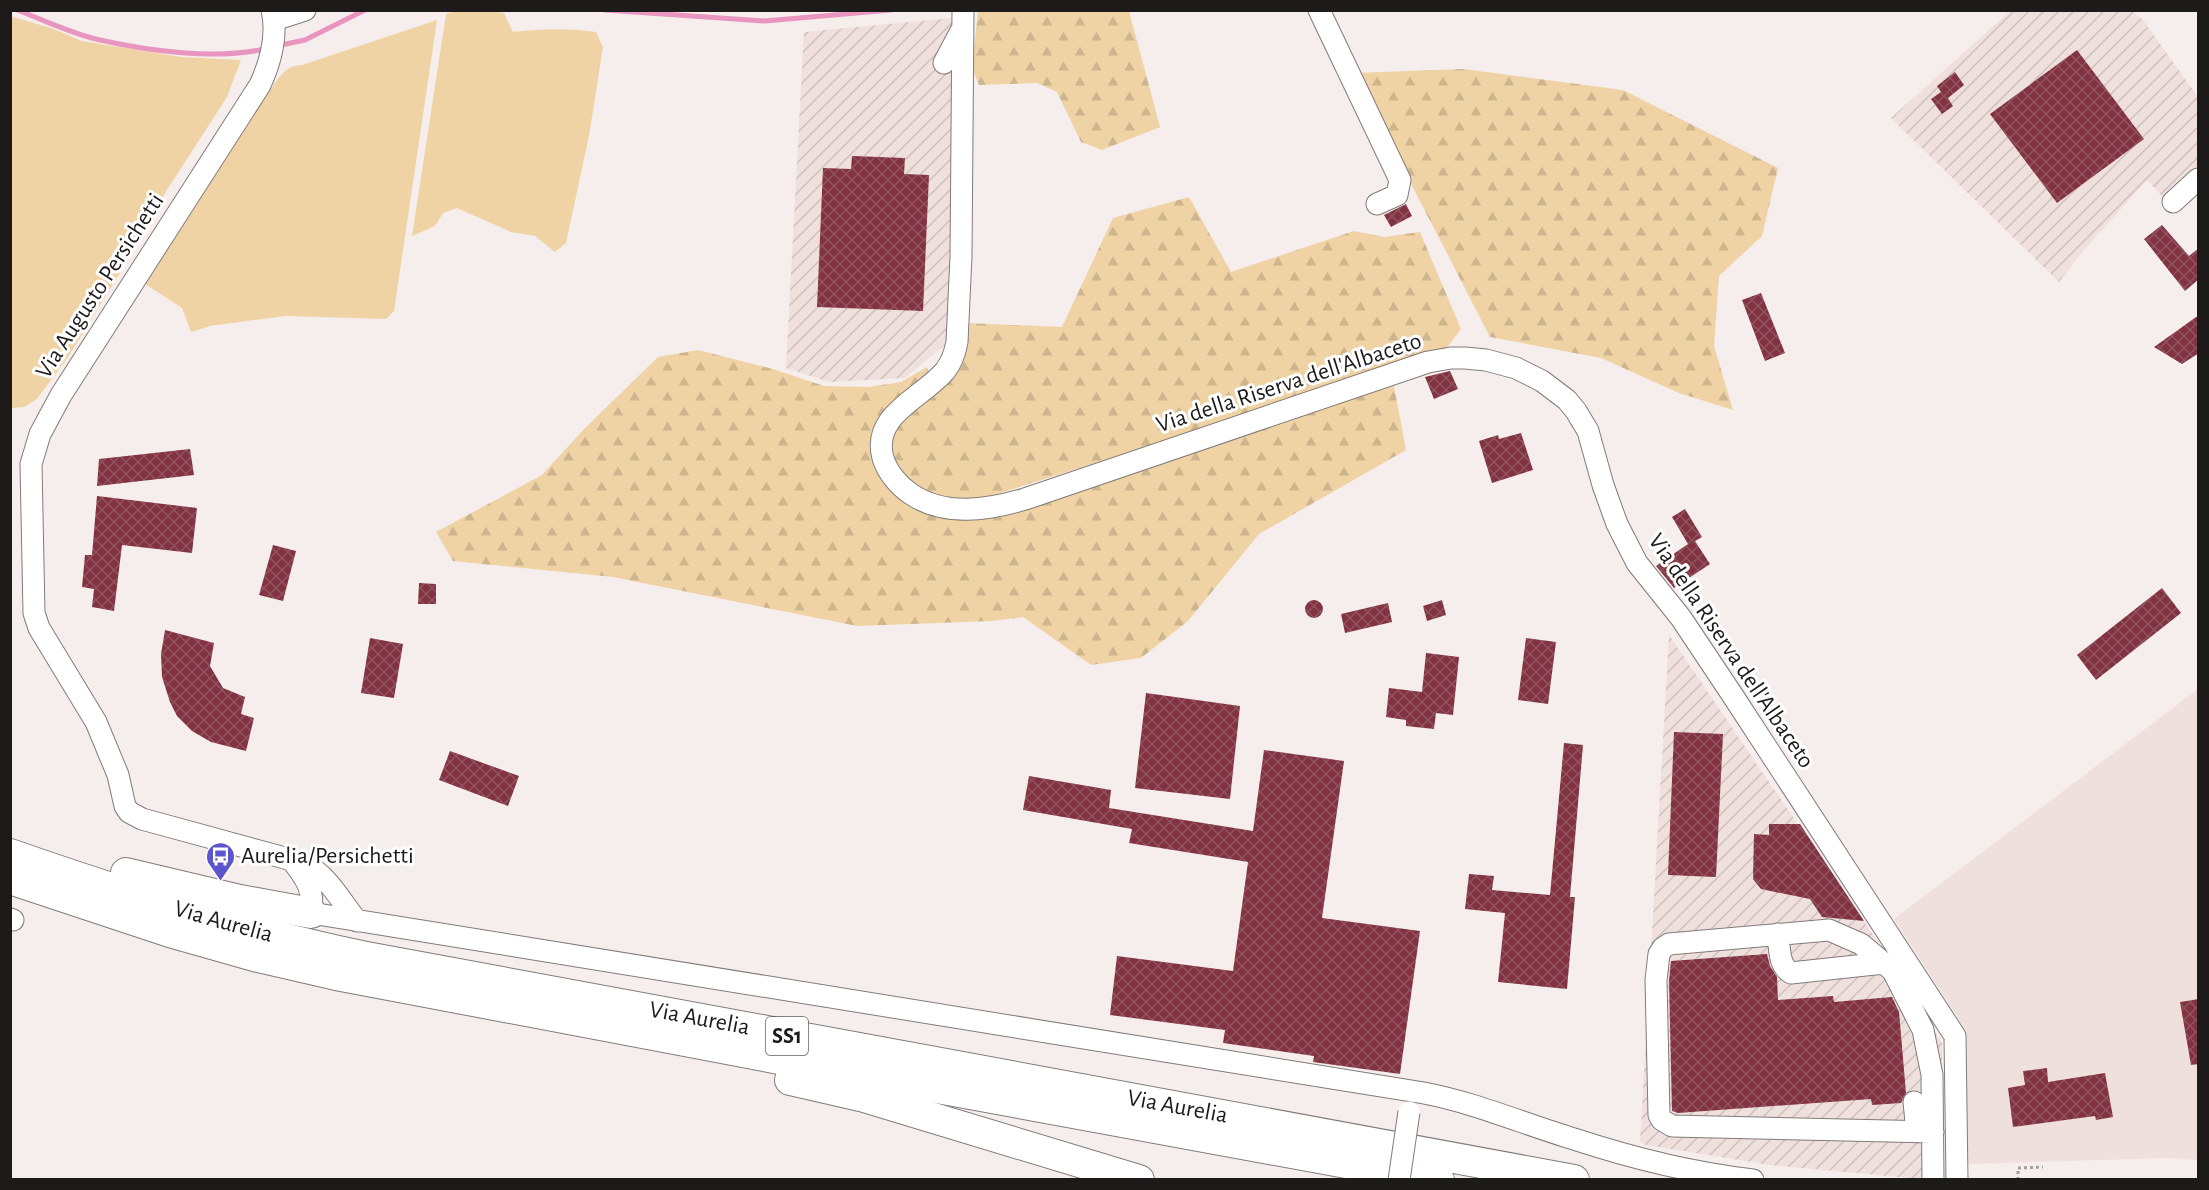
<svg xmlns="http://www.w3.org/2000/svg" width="2209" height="1190" viewBox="0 0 2209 1190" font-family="'Alegreya Sans',sans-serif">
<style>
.built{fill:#f0e0dd}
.industrial{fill:url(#industrial-furrows)}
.green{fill:#f0d3a5}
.forest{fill:url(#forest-firs)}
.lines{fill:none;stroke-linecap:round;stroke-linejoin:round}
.stream{stroke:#e895bf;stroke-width:5}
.building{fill:url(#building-cross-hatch)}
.minor-casing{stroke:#817b79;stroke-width:23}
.highway-casing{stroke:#817b79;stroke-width:32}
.path{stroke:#a49f9d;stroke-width:3;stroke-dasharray:3 3;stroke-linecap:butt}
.minor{stroke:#fff;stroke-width:21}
.highway{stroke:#fff;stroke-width:30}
.minor-bridge-casing{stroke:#817b79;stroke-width:23;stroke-linecap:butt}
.minor-bridge{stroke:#fff;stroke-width:21}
.labels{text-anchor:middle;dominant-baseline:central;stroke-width:6;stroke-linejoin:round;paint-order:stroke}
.shield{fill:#fff;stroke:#615f5f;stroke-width:1.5}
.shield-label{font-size:22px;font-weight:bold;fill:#1d1a1a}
.street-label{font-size:24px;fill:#1d1a1a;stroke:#fff}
.poi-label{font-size:24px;fill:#1d1a1a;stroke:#fff;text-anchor:start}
</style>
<defs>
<pattern id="industrial-furrows" width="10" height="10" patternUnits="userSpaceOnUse" patternTransform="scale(1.5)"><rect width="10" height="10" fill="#f0e0dd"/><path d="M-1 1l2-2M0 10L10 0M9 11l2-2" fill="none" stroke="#cdc0bd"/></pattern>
<pattern id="forest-firs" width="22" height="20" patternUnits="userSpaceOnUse" patternTransform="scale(1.5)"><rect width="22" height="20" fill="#f0d3a5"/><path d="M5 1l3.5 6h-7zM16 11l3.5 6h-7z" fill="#cdb58d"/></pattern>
<pattern id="building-cross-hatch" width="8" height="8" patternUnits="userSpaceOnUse" patternTransform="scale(1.5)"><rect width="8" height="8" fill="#823241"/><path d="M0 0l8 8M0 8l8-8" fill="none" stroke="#90545f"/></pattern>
</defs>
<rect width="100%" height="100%" fill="#f5eeec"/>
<path class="built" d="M2198 689V1160L2169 1158 1968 1164 1965 1029 1894 919Z"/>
<path class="industrial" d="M2010 11H2132L2143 20 2198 97V184L2173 208 2147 180 2084 250 2059 282 1891 118Z
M963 17 958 334 905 378 829 382 786 368 804 32Z
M1669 635 1878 942 1942 1043 1943 1179H1921L1770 1165 1646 1145 1640 1142Z"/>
<path class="green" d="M458 10 493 11 504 13 513 32C541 29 567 28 596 32L603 47 589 136 566 243 555 252 535 236 511 232 457 208 443 213 435 226 412 236 446 14Z
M10 16 51 28 82 41 181 57 241 60 227 97 165 193 141 239 68 357 37 399 24 407 11 408Z
M437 20 394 311 386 319 285 316 210 326 191 332 182 308 145 284 268 93C279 79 283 66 302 65Z"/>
<path class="forest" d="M978 11H1129L1160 127 1102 150 1081 142 1057 92 1037 83 979 85 972 68Z
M1464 69 1623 90 1778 168 1762 236 1719 276 1714 346 1733 410 1679 393 1601 358 1490 337 1354 73Z
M1189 197 1231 272 1354 231 1384 237 1420 232 1461 329 1443 353 972 502 934 498 896 472 891 433 925 399 967 323 1062 327 1113 218Z
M698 350 773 369 824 386 869 387 901 382 927 367 930 377 889 419 883 477 904 502 967 518 1393 381 1406 450 1259 534 1188 621 1141 658 1091 665 1023 617 992 621 857 626 613 577 453 561 436 532 542 475 584 429 658 357Z"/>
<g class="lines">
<path class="stream" d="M17 10C44 20 72 34 100 40 149 51 216 60 264 49
M605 10 765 21 891 10
M281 45 305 40 365 10"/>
</g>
<path class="building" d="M2077 50 2144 139 2057 203 1990 114Z
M1955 72 1964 85 1948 98 1953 106 1942 114 1931 99 1941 92 1937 86Z
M852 156 905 158 904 174 929 175 923 311 817 307 823 168 851 169Z
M1406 204 1412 216 1391 227 1384 215Z
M2162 225 2189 256 2199 248V279L2185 291 2144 239Z
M1761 293 1785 353 1765 361 1742 300Z
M2199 315V353L2182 364 2154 347Z
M1450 371 1458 389 1434 399 1425 377Z
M1521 433 1533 470 1492 483 1479 441 1498 435 1499 439Z
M190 449 194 475 97 486 99 459Z
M97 496 197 508 192 553 122 545 114 611 92 607 94 589 82 587 85 555H92Z
M1685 509 1702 537 1695 541 1710 564 1674 588 1656 566 1688 544 1672 517Z
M273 545 296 551 283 601 259 595Z
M419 583 436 584V604H418Z
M2162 588 2181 613 2096 680 2077 655Z
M1442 600 1446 615 1427 621 1423 606Z
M1305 609a9 9 0 1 1 18 0a9 9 0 1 1-18 0Z
M1388 603 1392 622 1345 633 1341 614Z
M165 630 214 643 210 666 223 688 245 697 241 714 254 718 246 751 211 742 192 731 177 716 170 702 162 677 161 654Z
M370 638 403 644 394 698 361 693Z
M1526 638 1556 642 1548 704 1518 700Z
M1426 653 1459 657 1453 715 1436 713 1434 729 1406 726V720L1386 717 1389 688 1422 692Z
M1146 693 1240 706 1230 799 1135 788Z
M1674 732 1723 734 1716 877 1668 875Z
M1564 743 1583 745 1570 897H1575L1567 989 1498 982 1505 913 1465 909 1469 874 1494 876 1492 890 1550 895Z
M1264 750 1344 761 1322 918 1420 931 1400 1074 1313 1062 1314 1056 1223 1043 1225 1030 1110 1015 1117 956 1233 971 1248 862 1129 843 1132 829 1023 810 1029 776 1111 790 1109 808 1253 831Z
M450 751 519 776 508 806 439 780Z
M1769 824H1800L1864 921 1822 917 1810 899 1761 889 1753 879 1754 834 1769 835Z
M1767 954 1770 966 1777 977 1778 1000 1833 996 1834 1002 1892 997 1899 1012 1906 1093 1901 1103 1872 1105 1871 1099 1678 1113 1672 1111 1669 981 1671 961Z
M2199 999V1064L2191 1065 2180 1002Z
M2047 1068 2048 1082 2105 1073 2113 1117 2096 1120 2095 1116 2013 1127 2008 1088 2025 1085 2023 1071Z"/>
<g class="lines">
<defs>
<path id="minor" d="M272 10C278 36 271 61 260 85L61 395 40 434 31 464 34 613 39 628 96 722 118 775 125 806 129 812 142 819 303 863C328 875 340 900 357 921
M963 10 961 256 957 342C955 353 952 362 945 371 922 398 871 415 883 458 887 472 899 486 911 494 945 517 988 510 1025 499L1428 362 1451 358H1465L1486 360 1516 368 1542 381 1567 400 1576 411 1588 431 1603 485 1617 524 1637 563 1681 618 1733 696 1955 1036 1957 1180
M1319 10 1400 180 1397 195 1377 204
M274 20 305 10
M944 63 961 31
M2173 202 2198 179
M291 859C305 877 315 890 311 913L1424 1093C1476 1103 1524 1124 1574 1139 1632 1158 1692 1173 1753 1180
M10 919 13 920
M1778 934C1780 948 1778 965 1791 973L1884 963
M1914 1102 1917 1132
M1933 1180 1932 1075 1923 1030 1893 971 1861 944 1829 930 1669 944 1663 948 1659 954 1656 980 1659 1115 1662 1120 1672 1126 1933 1132"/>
<g id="highway">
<path id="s1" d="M10 854C127 895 245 932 366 957L1574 1180"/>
<path d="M126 873 240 900 311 913"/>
<path d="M10 879 170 932 258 957 336 975 806 1064 1439 1180"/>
<path d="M790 1080 864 1097 1139 1180"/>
</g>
</defs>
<use href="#minor" class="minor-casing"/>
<use href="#highway" class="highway-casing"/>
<path class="path" d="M2018 1180V1168L2043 1167"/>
<use href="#minor" class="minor"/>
<use href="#highway" class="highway"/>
<defs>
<path id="minor-bridge" d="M1399 1180 1409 1112"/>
</defs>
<use href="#minor-bridge" class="minor-bridge-casing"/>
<use href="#minor-bridge" class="minor-bridge"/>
</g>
<defs>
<symbol id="bus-pin" viewBox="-11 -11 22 30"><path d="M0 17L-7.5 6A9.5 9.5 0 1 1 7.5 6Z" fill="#5c55cd" stroke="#fff"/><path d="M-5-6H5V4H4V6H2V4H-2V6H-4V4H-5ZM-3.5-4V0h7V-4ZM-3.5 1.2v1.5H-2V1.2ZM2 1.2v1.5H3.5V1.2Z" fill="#fff"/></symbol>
</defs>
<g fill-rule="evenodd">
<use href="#bus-pin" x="204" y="840" width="33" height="45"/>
</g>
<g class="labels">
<rect class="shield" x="766" y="1017" width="42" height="38" rx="4.5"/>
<g class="shield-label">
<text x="787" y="1036">SS1</text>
</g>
<g class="street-label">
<text transform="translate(100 286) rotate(-57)">Via Augusto Persichetti</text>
<text transform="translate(1289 383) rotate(-18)">Via della Riserva dell'Albaceto</text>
<text transform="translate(1731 651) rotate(56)">Via della Riserva dell'Albaceto</text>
<text stroke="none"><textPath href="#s1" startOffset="224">Via Aurelia</textPath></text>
<text stroke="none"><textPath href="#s1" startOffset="710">Via Aurelia</textPath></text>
<text stroke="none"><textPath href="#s1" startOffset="1196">Via Aurelia</textPath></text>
</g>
<g class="poi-label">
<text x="241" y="856">Aurelia/Persichetti</text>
</g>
</g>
<rect width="2209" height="1190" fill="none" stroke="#1d1a1a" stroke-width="24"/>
</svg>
